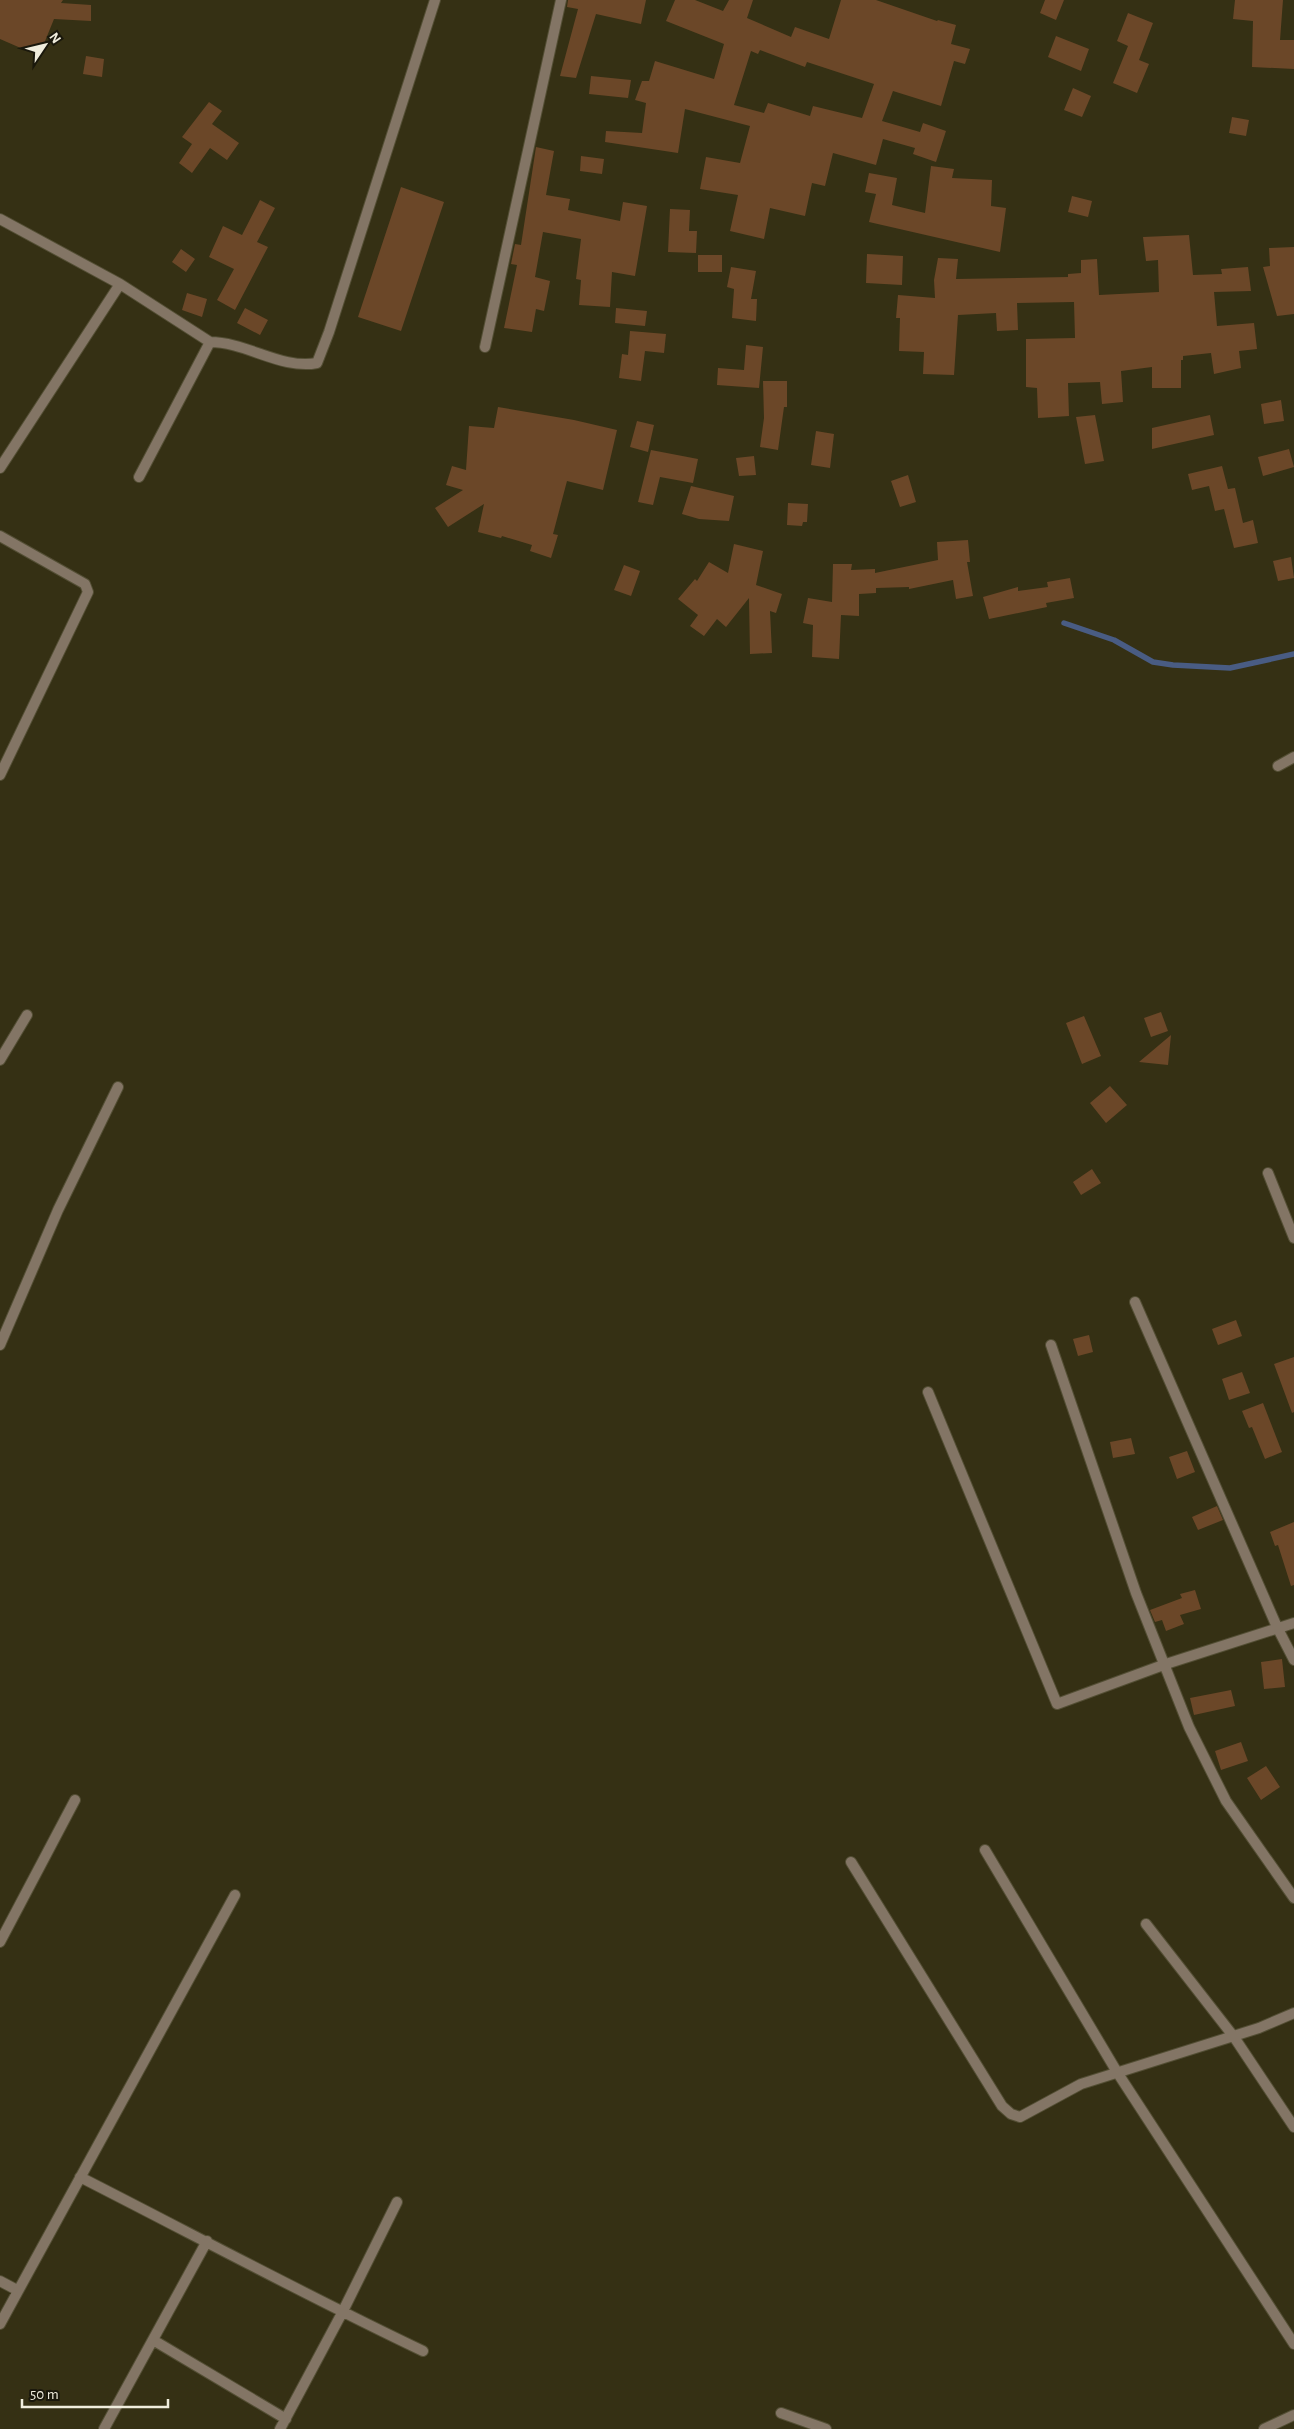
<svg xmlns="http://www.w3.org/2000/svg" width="1294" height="2429" viewBox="0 0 1294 2429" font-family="'Alegreya Sans',sans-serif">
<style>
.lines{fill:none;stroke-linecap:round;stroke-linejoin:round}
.stream{stroke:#495c83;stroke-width:5.5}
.building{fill:#6b4728;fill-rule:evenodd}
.minor-casing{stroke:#534e34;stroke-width:12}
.minor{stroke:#837565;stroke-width:10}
</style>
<rect width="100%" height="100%" fill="#353014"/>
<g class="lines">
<path class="stream" d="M1064 623 1114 640 1153 662 1173 665 1230 668 1294 654"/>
</g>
<path class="building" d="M0 0H63L61 3 91 5V21L54 19 39 56 0 39Z
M568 0H646L641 24 596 14 576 78 560 76 578 9 567 7Z
M675 0H695L723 11 729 0H753L747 18 791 37 795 27 829 39 841 0H876L937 21 938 20 956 25 951 44 970 49 965 64 954 61 941 106 893 91 882 121 920 132 923 123 946 131 936 162 913 154 915 148 883 139 876 165 833 153 825 186 812 183 805 216 770 208 764 239 730 231 738 195 700 189 706 157 740 163 750 126 685 109 678 153 605 142 606 131 642 133 646 103 635 100 642 81H649L655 61 714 79 724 44 666 21ZM760 50 805 67 807 62 874 84 862 118 813 106 810 116 768 103 764 113 734 105 751 51 758 54Z
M1045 0H1064L1056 20 1040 13Z
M1235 0H1283L1280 40H1294V69L1252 67 1253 21 1233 19Z
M1128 13 1153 23 1139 60 1149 64 1137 93 1113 83 1128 46 1117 41Z
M1056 36 1089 49 1081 71 1048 57Z
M86 56 104 59 102 77 83 74Z
M591 76 631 80 628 98 589 94Z
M1073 88 1091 96 1082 117 1064 110Z
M209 102 222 111 212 124 239 143 227 160 210 148 192 173 179 163 192 144 182 137Z
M1232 117 1249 120 1246 136 1229 133Z
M536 147 554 151 546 195 570 199 568 210 620 221 623 202 647 206 635 276 612 272 610 307 579 305 581 280 576 279 581 239 543 232 535 277 550 281 544 311 536 309 532 332 504 328 517 265 511 264 515 244 521 245Z
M581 156 604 159 602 174 580 171Z
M931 166 954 169 952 178 992 180 991 206 1006 208 1000 252 869 222 876 194 865 192 869 173 897 178 892 205 925 213Z
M401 187 444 202 401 331 358 317Z
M1072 196 1092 201 1088 217 1068 212Z
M260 200 275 208 257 242 268 247 235 310 217 300 234 269 209 257 223 226 242 235Z
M670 209 690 210 689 231H697L696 253 668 252Z
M1189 235 1193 275 1222 274 1221 269 1248 267 1251 291 1214 292 1217 326 1254 323 1257 349 1239 351 1241 368 1214 374 1211 353 1183 356V360H1181V388H1152V367L1121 371 1123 402 1102 404 1100 382 1068 383 1069 416 1038 418 1037 388 1026 387V339L1075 338 1074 302 1017 303 1018 330 997 331 996 313 958 315 954 375 923 374 924 352 899 351 900 318H896L898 295 935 298 934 280 938 258 958 259 956 279 1068 277V274L1081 273V260L1097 259 1099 295 1159 292 1158 260 1146 261 1143 237Z
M1294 247V314L1277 316 1263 267 1270 266 1269 248Z
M181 249 195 259 186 272 172 262Z
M867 254 903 256 902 285 866 283Z
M698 255H722V272H698Z
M731 267 756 271 751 299H757L756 321 732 318 734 289 727 287Z
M187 293 207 299 202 317 182 310Z
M245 308 268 320 260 335 237 323Z
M616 308 647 311 645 326 615 323Z
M630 331 666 334 664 353 645 351 641 381 619 378 622 354 628 355Z
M746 345 763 347 759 388 717 385 718 368 744 370Z
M763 381H787V407H784L778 450 760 447 764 418Z
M1281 400 1284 421 1264 424 1261 404Z
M498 407 574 420 617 430 603 490 567 481 553 534 558 535 551 558 530 551 532 545 502 536 501 538 478 532 484 504 448 527 435 508 463 490 446 485 452 466 466 470 469 426 494 428Z
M1095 415 1104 461 1085 464 1076 417Z
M1210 415 1214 435 1152 449V428Z
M637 421 654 425 648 452 630 447Z
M816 431 834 434 830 468 811 465Z
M1289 449 1294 467 1263 476 1258 457Z
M651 450 698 459 693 483 660 477 653 505 638 502Z
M754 456 756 475 739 476 736 458Z
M1222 466 1228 489 1235 488 1243 523 1253 520 1258 543 1234 548 1224 509 1215 511 1209 486 1192 490 1188 474Z
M908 475 916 502 900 507 891 481Z
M691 486 734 496 729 521 699 519 682 514Z
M788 503 808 504 807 522H803L802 526 787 525Z
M968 540 970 562H967L973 596 956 599 953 580 909 589V587L876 588V593L859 594V616L841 615 839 659 812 657 813 625 803 623 808 598 832 602 833 564H852L851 570 875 569V573L938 560 937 542Z
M734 544 763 551 756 585 782 594 776 613 770 611 772 653 750 654 749 598 726 627 717 619 704 636 690 626 698 615 678 599 695 579 697 581 709 562 728 573Z
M1291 557 1294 578 1278 581 1273 561Z
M624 565 640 571 631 596 614 590Z
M1070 578 1074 598 1046 603 1047 607 989 619 983 597 1018 587V591L1048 587 1047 582Z
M1161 1012 1168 1031 1151 1037 1144 1018Z
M1084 1016 1101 1056 1082 1064 1066 1023Z
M1171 1035 1168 1065 1139 1062Z
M1110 1086 1127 1105 1106 1123 1090 1103Z
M1092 1169 1101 1183 1081 1195 1073 1182Z
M1236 1320 1242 1336 1218 1345 1212 1329Z
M1089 1335 1093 1352 1078 1356 1073 1339Z
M1294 1357V1412L1292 1413 1274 1364Z
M1242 1372 1250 1393 1229 1400 1222 1379Z
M1263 1403 1282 1452 1265 1459 1252 1427 1249 1428 1242 1411Z
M1131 1438 1135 1454 1113 1458 1110 1442Z
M1187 1451 1195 1472 1177 1479 1169 1457Z
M1217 1506 1223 1520 1198 1530 1192 1517Z
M1294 1522V1585L1291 1586 1278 1545 1275 1546 1270 1532Z
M1195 1590 1201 1609 1180 1615 1184 1624 1166 1631 1162 1620 1155 1622 1150 1610 1182 1598 1180 1594Z
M1282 1659 1285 1687 1264 1689 1261 1662Z
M1231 1690 1235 1706 1194 1715 1190 1698Z
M1241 1742 1248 1761 1221 1770 1215 1751Z
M1266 1766 1280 1787 1261 1800 1247 1778Z"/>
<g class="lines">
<defs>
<path id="minor" d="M0 219 120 284 210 342C246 342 282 370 317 363L329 332 435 0
M485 347 561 0
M0 468 120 284
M139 477 210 342
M0 536 85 584 88 592 0 775
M1278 766 1294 757
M0 1060 27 1015
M1268 1173 1294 1238
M1135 1302 1277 1627 1294 1660
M0 1345 58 1210 118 1087
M1051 1345 1136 1593 1189 1727 1226 1801 1294 1898
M928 1392 1057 1704 1166 1664 1294 1623
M985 1850 1117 2072 1294 2344
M851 1862 1002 2106 1011 2114 1020 2117 1081 2084 1259 2028 1294 2013
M1146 1924 1234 2037 1294 2127
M0 1942 75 1800
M80 2177C194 2235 307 2296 423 2351
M0 2281 17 2290
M0 2324 235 1895
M153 2340 286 2419
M781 2413 826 2429
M104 2429 207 2241
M280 2429 342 2313 397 2202
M1264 2429 1294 2415"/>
</defs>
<use href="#minor" class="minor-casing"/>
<use href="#minor" class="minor"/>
</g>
<g transform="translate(45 45) rotate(55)" stroke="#1a180c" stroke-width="4" paint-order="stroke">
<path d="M0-4L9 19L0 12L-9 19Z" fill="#f0eddd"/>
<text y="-8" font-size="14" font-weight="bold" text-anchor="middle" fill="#f0eddd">N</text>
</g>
<path d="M22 2399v8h146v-8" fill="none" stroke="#f0eddd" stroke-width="2.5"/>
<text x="30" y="2399" font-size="15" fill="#f0eddd" stroke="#1a180c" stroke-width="4" paint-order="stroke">50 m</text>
</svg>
